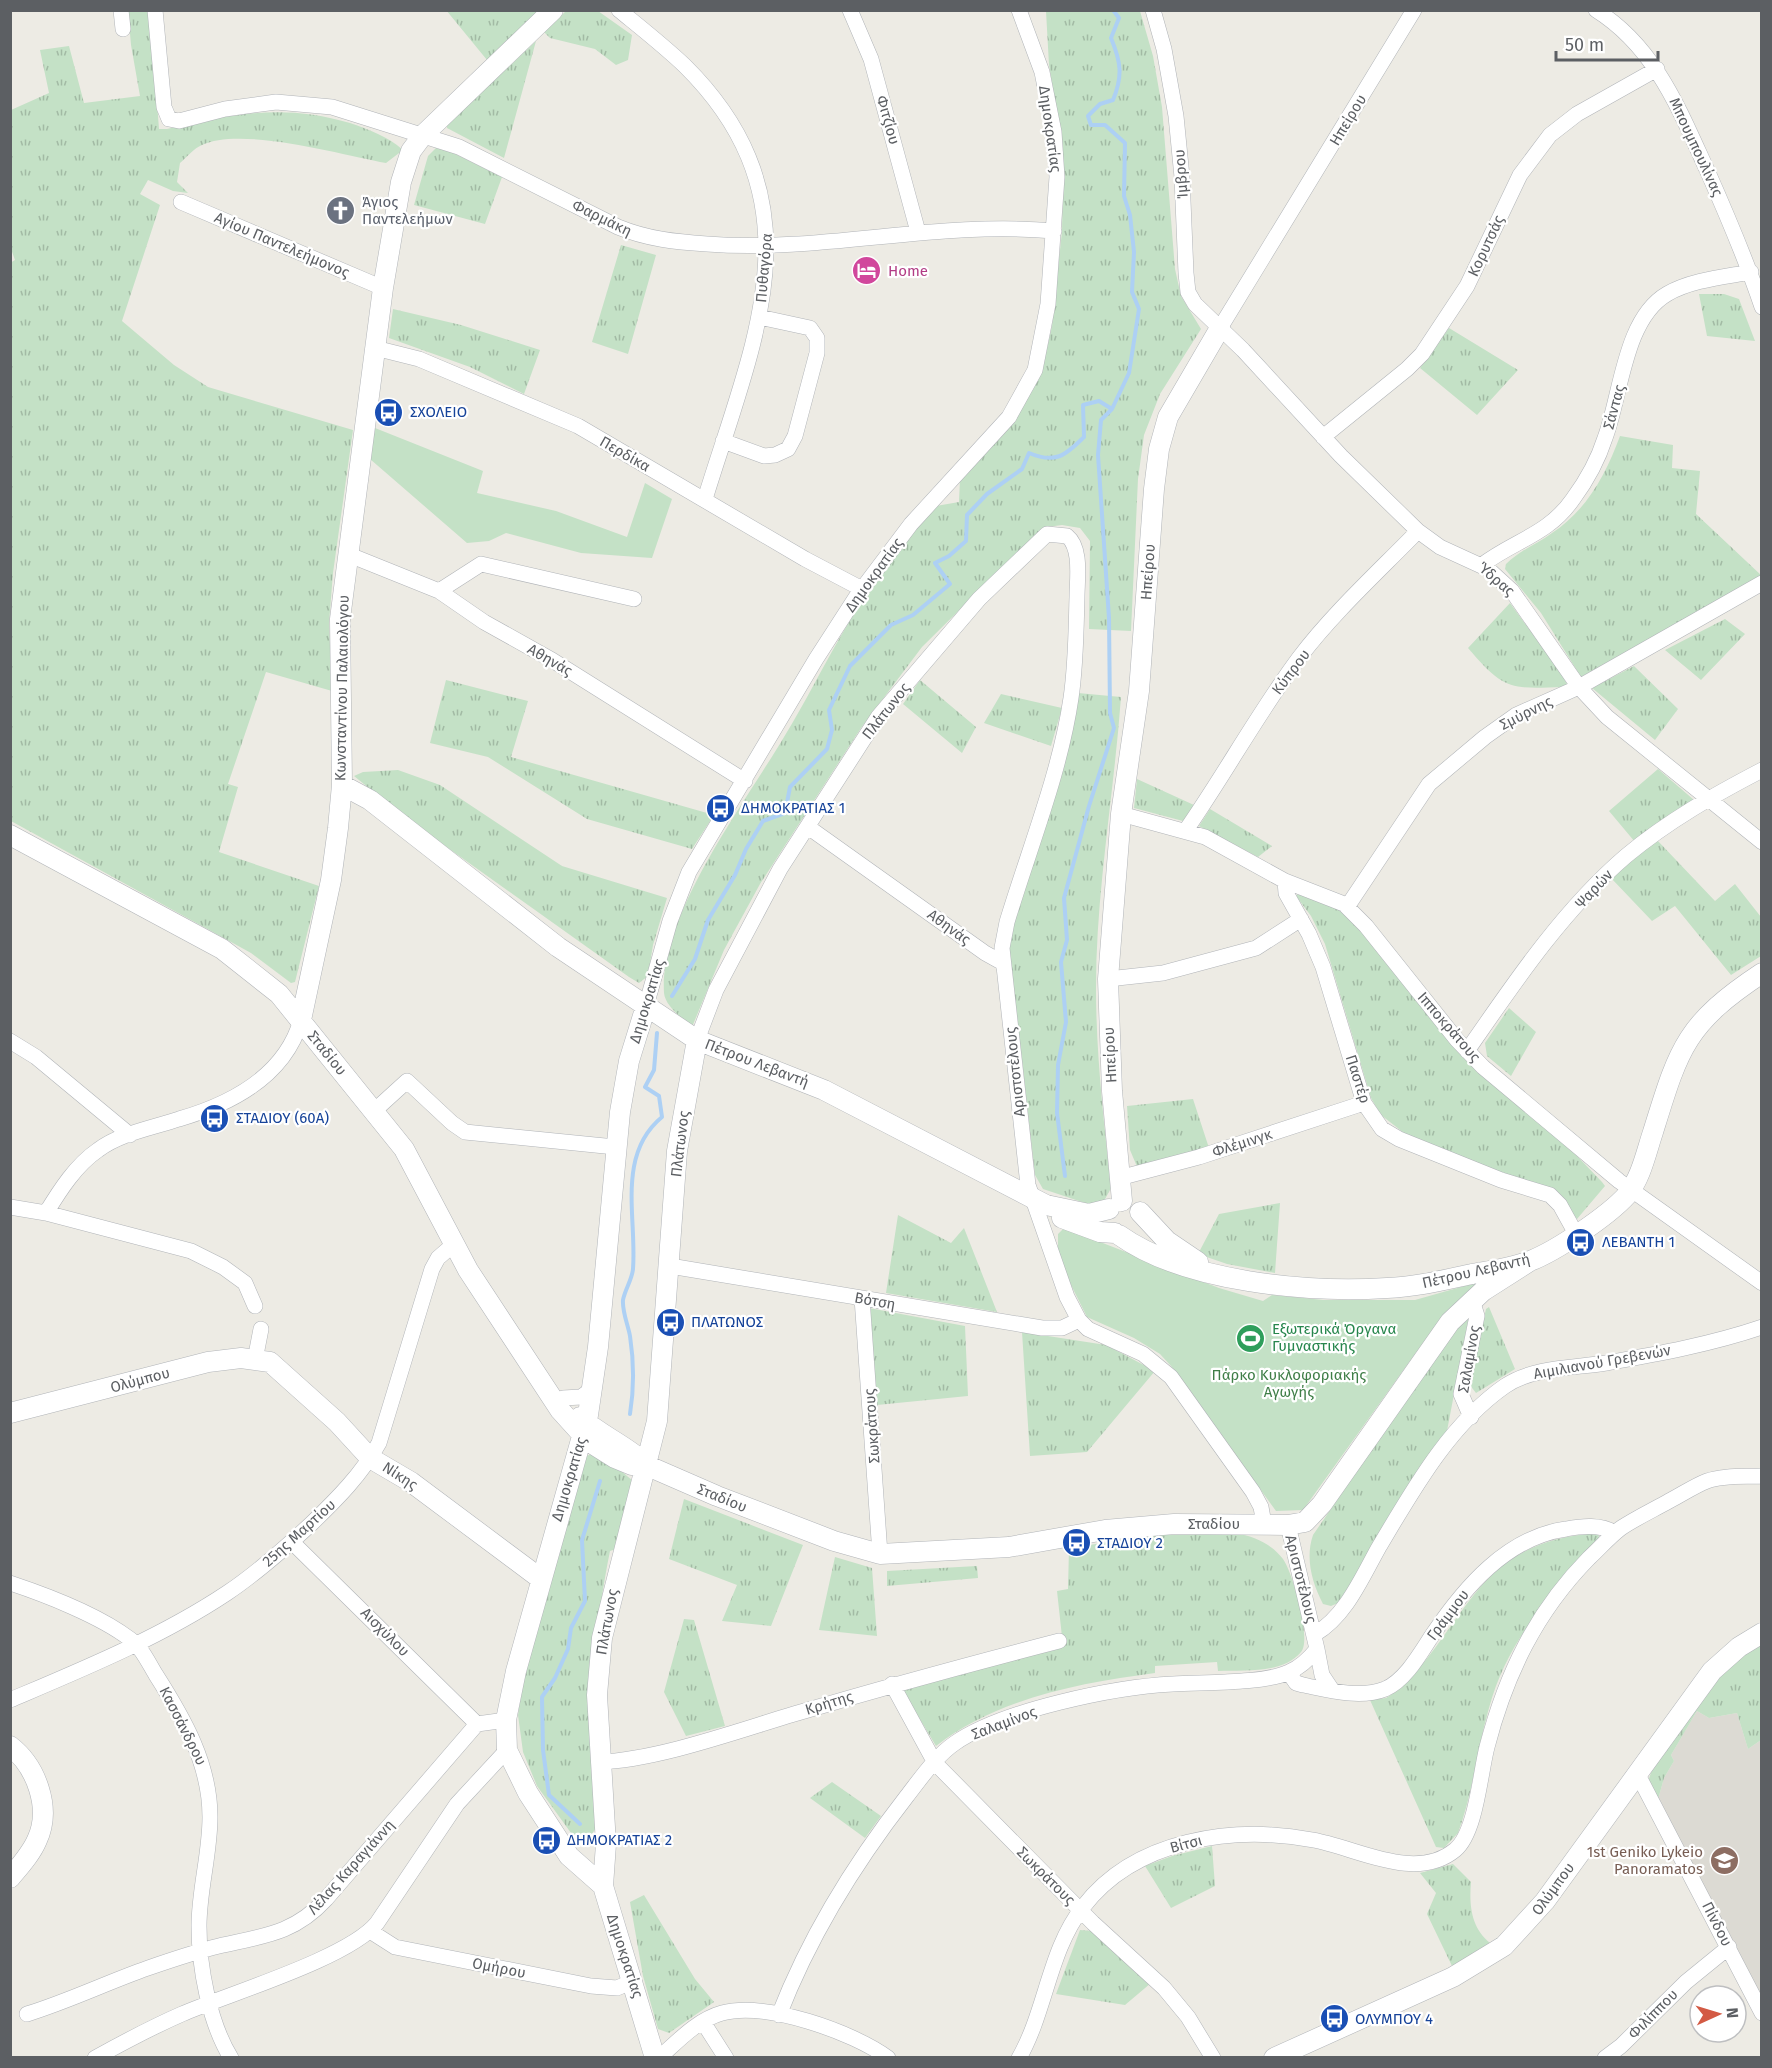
<svg xmlns="http://www.w3.org/2000/svg" width="1772" height="2068" viewBox="0 0 1772 2068" font-family="'Fira Sans',sans-serif">
<style>
.education{fill:#dcdad3}
.grass{fill:url(#grass-tufts)}
.park{fill:#c4e1c6}
.lines{fill:none;stroke-linecap:round;stroke-linejoin:round}
.stream{stroke:#add0f4;stroke-width:4}
.minor-casing{stroke:#b1b4b8;stroke-width:16}
.tertiary-casing{stroke:#b1b4b8;stroke-width:21}
.minor{stroke:#fff;stroke-width:15}
.tertiary{stroke:#fff;stroke-width:20}
.labels{text-anchor:middle;dominant-baseline:central;stroke-width:4.5;stroke-linejoin:round;paint-order:stroke}
.street-label{font-size:15px;fill:#5c5f63;stroke:#fff}
.worship-label{font-size:15px;fill:#5b616d;stroke:#fff;text-anchor:start}
.hotel-label{font-size:15px;fill:#b23c85;stroke:#fff;text-anchor:start}
.transit-label{font-size:15px;fill:#164399;stroke:#fff;text-anchor:start}
.leisure-label{font-size:15px;fill:#27864d;stroke:#fff;text-anchor:start}
.park-label{font-size:15px;fill:#3f7e47;stroke:#fff}
.education-label{font-size:15px;fill:#785e54;stroke:#fff;text-anchor:end}
</style>
<defs>
<pattern id="grass-tufts" width="24" height="20" patternUnits="userSpaceOnUse" patternTransform="scale(1.5)"><rect width="24" height="20" fill="#c4e1c6"/><path d="M3 7l-1-3M5 7V3M7 7l1-3M15 17l-1-3M17 17v-4M19 17l1-3" fill="none" stroke="#a2baa4"/></pattern>
</defs>
<rect width="100%" height="100%" fill="#edebe4"/>
<path class="education" d="M1697 1711 1709 1718 1737 1713 1748 1749 1761 1740V2004L1657 1803 1664 1778 1674 1761 1671 1755Z"/>
<path class="grass" d="M446 10 540 11 487 60Z
M128 11H150L159 129H167C232 114 284 103 350 123 370 130 387 136 403 150L386 163C342 155 241 126 202 145 194 148 187 157 180 163L177 182 188 193 173 191 148 180 140 194 160 205 122 321 174 365 208 387 353 430 333 573 329 623 332 691 266 672 228 784 238 787 219 852 319 886 295 982 291 983 251 953 11 821 10 263 15 260 11 249V110L49 93 40 50 69 46 84 103 140 96 131 45Z
M566 11H598L632 35 628 60 616 65 595 49 550 38 544 32Z
M1046 11H1140L1153 56 1162 107 1175 269 1181 296 1201 329 1160 394 1144 435 1138 479 1131 631 1089 629 1090 541 1080 528 1062 525 1047 527 1025 545 922 647 861 728 760 884 724 950 692 1027C683 1019 665 1006 664 993 659 915 745 803 784 737 805 703 822 668 842 634 868 588 901 545 936 506L959 502 960 479 1021 409 1042 371 1052 326 1062 231 1063 175 1059 126 1049 65Z
M536 41 504 158 447 128V125Z
M436 148 449 151 502 177 485 224 414 205 428 156Z
M621 245 656 255 628 354 592 342Z
M1699 294H1724L1739 299 1755 341 1707 336Z
M393 309 461 325 540 350 524 394 470 367 389 338Z
M1449 328 1518 370 1477 415 1420 368Z
M1620 436 1673 445 1672 468 1700 471 1696 514 1762 576 1581 677 1541 613 1505 569 1506 564C1519 551 1537 544 1552 533 1587 510 1606 474 1620 436Z
M1510 603 1561 673 1567 684 1563 687C1509 689 1504 690 1468 648Z
M1725 619 1745 634 1701 680 1665 650Z
M1634 666 1678 709 1655 740 1592 688Z
M446 680 528 701 511 757 714 815 692 849 587 819 488 757 430 743Z
M920 680 976 727 962 753 903 704Z
M1078 693 1121 697C1114 794 1096 891 1096 988 1096 1055 1104 1122 1111 1188L1104 1201 1091 1205 1043 1189 1035 1175 1009 946 1011 932Z
M1001 694 1062 708 1051 746 984 723Z
M1658 769 1694 800 1654 825 1635 842 1609 811Z
M398 770 440 785 562 866 667 898 653 945 648 976 639 983 629 977 406 818 354 776 363 772Z
M1137 779 1194 805 1183 821 1134 808Z
M1210 809 1272 846 1258 857 1199 826Z
M1657 840 1715 901 1735 884 1761 917V956L1731 975 1675 906 1652 921 1611 878 1632 858Z
M1299 893 1334 905 1344 913 1602 1182 1605 1186 1577 1219 1552 1188 1497 1171 1404 1133 1381 1115 1371 1098 1325 944 1311 916 1296 896Z
M1509 1008 1536 1032 1511 1076 1487 1056 1485 1043Z
M1193 1099 1209 1148 1138 1169 1130 1150 1127 1106Z
M1280 1203 1275 1273 1227 1264 1198 1254 1219 1214Z
M898 1215 951 1243 964 1228 997 1312 886 1293Z
M1489 1307 1515 1369 1476 1393 1469 1384 1486 1309Z
M869 1308 965 1326 968 1396 877 1405Z
M1469 1316 1446 1436 1338 1603 1331 1606 1323 1604C1312 1583 1305 1558 1313 1535L1450 1336Z
M1022 1332 1106 1345 1155 1371 1087 1452 1030 1456Z
M592 1454C606 1456 621 1471 632 1480V1483L616 1549 610 1551C596 1620 592 1681 591 1751 591 1771 601 1813 595 1829 593 1835 587 1837 581 1839L571 1833 537 1786 523 1752 518 1715 524 1674 586 1456Z
M684 1499 803 1545 771 1626 722 1621 737 1585 669 1559Z
M1598 1533 1600 1542C1553 1591 1507 1640 1489 1708 1477 1749 1473 1793 1458 1833L1444 1848 1436 1847 1370 1700 1386 1698 1401 1688C1473 1615 1476 1542 1598 1533Z
M1236 1534C1253 1535 1273 1545 1283 1559 1293 1573 1312 1640 1301 1652 1283 1674 1244 1670 1218 1671L1217 1662 1155 1666V1673C1079 1683 998 1698 936 1746L902 1689 1063 1646 1057 1591 1068 1589 1069 1548 1156 1535Z
M835 1557 872 1568 877 1636 819 1630Z
M977 1566 978 1578 887 1586V1571Z
M684 1619 694 1620 725 1726 686 1736 664 1692Z
M1761 1638V1740L1748 1749 1737 1713 1709 1718 1697 1711 1671 1755 1674 1761 1664 1778 1657 1803 1647 1784 1657 1756 1724 1665Z
M832 1782 881 1816 865 1838 810 1798Z
M1212 1846 1215 1886 1171 1908 1145 1866 1172 1856Z
M1453 1864 1471 1882C1469 1905 1471 1928 1490 1943L1472 1957 1452 1966 1427 1914 1436 1893 1420 1873Z
M644 1895 695 1979 714 2002 669 2033 658 2029 643 1976 630 1902Z
M1080 1930 1092 1931 1151 1983 1125 2005 1056 1994Z"/>
<path class="park" d="M375 428 483 471 477 493 556 511 627 537 645 483 672 499 652 558 581 553 506 533 489 541 467 543 370 459Z
M1064 1228 1219 1288 1263 1301 1272 1295 1324 1300H1415L1482 1281 1443 1315 1303 1510 1276 1511 1171 1366 1160 1354 1134 1338 1087 1317 1069 1281 1058 1252V1234Z"/>
<g class="lines">
<path class="stream" d="M672 996 695 959 708 920 735 875 746 849 763 821 785 813 790 787 827 749 832 730 829 710 850 666 891 625 913 615 950 584 935 563 949 556 966 541 967 515 987 494 1022 469 1029 453C1055 464 1065 456 1084 437L1083 405 1099 401 1112 409
M1065 1176 1057 1113 1058 1065 1066 1022 1061 962 1067 940 1064 898 1089 806 1114 728 1110 713 1109 618 1098 455 1101 420 1112 409 1129 373 1139 309 1132 292 1134 252 1130 215 1124 196 1125 143 1105 125H1091L1088 116 1100 104 1113 100C1123 76 1121 62 1111 38L1119 18 1113 10
M630 1414C634 1389 634 1362 630 1336 628 1325 622 1311 623 1300 625 1289 632 1280 633 1269 637 1218 616 1155 662 1117L659 1096 645 1087 654 1070 657 1033
M580 1824 549 1795 543 1750 542 1697 555 1678 568 1649 571 1628 585 1601 582 1540 600 1481"/>
<defs>
<path id="minor" d="M121 10 123 29
M155 10 164 107 169 119 179 121 225 109 276 102 332 107 459 147 618 227C647 239 676 242 707 244 823 253 938 220 1054 231
M619 10C641 28 664 46 685 66 823 203 753 342 705 499
M850 10 871 59 918 232
M1153 10 1164 49 1176 116 1182 177 1186 273 1188 292 1195 304 1243 350 1341 456 1418 531 1440 547 1488 569 1512 591 1579 687 1607 717 1762 842
M1596 10C1655 47 1679 109 1707 170 1727 215 1746 259 1762 307
M181 202 383 288
M1220 328 1414 10
M375 348 419 359 578 426 805 559 862 589
M1323 437 1407 369 1422 354 1467 286 1520 175 1550 135 1577 114 1657 69
M723 441 764 456 775 455 788 449 795 436 817 353V338L810 328 759 317
M347 554 439 591 484 622 552 660 745 781
M1482 565C1515 540 1548 535 1573 499 1587 480 1598 460 1605 438 1621 396 1624 319 1667 294 1691 280 1724 277 1751 272
M439 591 481 564 634 599
M1121 814 1205 837 1285 881 1344 904 1366 926 1457 1040 1483 1067 1619 1181 1762 1283
M808 827 985 953 1003 963
M1186 830C1225 774 1258 713 1299 658 1333 613 1378 572 1418 531
M1285 881 1286 893 1309 934 1323 967 1364 1103 1382 1129 1399 1139 1501 1180 1550 1195 1560 1205 1576 1234
M1347 907 1429 784 1485 737 1516 715 1579 687 1762 583
M1108 979 1163 973 1256 948 1301 919
M646 1006 670 921 689 872 816 659 856 597 911 524 1009 417 1035 370 1048 304 1057 177 1054 132 1042 72 1019 10
M697 1040 716 990 780 869 878 717 979 599 1047 534 1067 536C1082 548 1077 579 1077 597 1076 631 1076 664 1071 698 1060 773 1029 849 1007 922L1002 948 1028 1185 1067 1297 1079 1320 1088 1329 1143 1354 1171 1377 1253 1492 1261 1507 1264 1524
M10 1041 36 1057 130 1135
M1467 1051C1514 983 1563 910 1626 856 1668 821 1714 795 1762 770
M374 1111 407 1081 452 1123 465 1132 615 1147
M1119 1178 1199 1157 1364 1103
M10 1207 46 1213 191 1251 223 1267 245 1283 255 1306
M46 1213C60 1190 76 1165 98 1150 121 1133 152 1128 179 1119 231 1104 285 1076 301 1020
M670 1266 1042 1328H1062L1079 1320
M862 1298 880 1554
M255 1360 261 1329
M563 1398 581 1397 592 1389
M1471 1417 1461 1394 1477 1316 1472 1300
M292 1542 477 1724
M10 1583C46 1595 100 1616 130 1639 142 1648 148 1662 156 1675 184 1719 210 1764 210 1817 210 1854 199 1890 199 1926 199 1967 209 2022 231 2058
M1315 1634C1346 1616 1362 1577 1379 1547 1413 1490 1449 1425 1505 1386 1533 1367 1574 1368 1606 1363 1658 1354 1712 1344 1762 1327
M1317 1649 1322 1675 1332 1690
M1289 1673 1296 1683 1303 1685C1328 1690 1360 1699 1385 1689 1406 1680 1421 1652 1433 1634 1464 1588 1507 1537 1566 1529 1582 1526 1601 1524 1615 1533
M892 1684 935 1763 1093 1923 1164 1988 1188 2017 1213 2058
M10 1700C83 1669 161 1637 227 1593 257 1573 285 1548 311 1524 336 1500 362 1474 379 1443L432 1269 438 1258 453 1245
M599 1762C657 1760 737 1731 794 1714 882 1688 970 1664 1059 1641
M1637 1773 1762 2013
M370 1931 395 1947 591 1986 617 1988 631 1982
M27 2014C69 2001 108 1982 148 1968 171 1960 195 1952 219 1946 263 1936 294 1934 326 1899L477 1724 506 1720
M779 2015C810 1935 854 1864 907 1796 921 1778 936 1756 955 1743 1003 1710 1114 1687 1173 1684 1203 1682 1264 1684 1289 1672 1301 1667 1309 1659 1317 1649L1288 1525
M703 2022 726 2058
M95 2058C124 2042 152 2027 182 2014 228 1994 349 1958 377 1923L457 1804 507 1750
M659 2058C678 2041 697 2020 722 2013 765 2001 853 2032 888 2058
M1019 2058C1046 2011 1049 1950 1083 1907 1135 1839 1233 1825 1313 1840 1355 1847 1415 1883 1455 1850 1476 1833 1480 1774 1487 1747 1506 1674 1536 1612 1589 1558 1600 1548 1609 1537 1621 1528 1636 1518 1653 1510 1669 1501 1681 1495 1694 1486 1707 1481 1723 1475 1745 1477 1762 1476
M1605 2058 1621 2046 1686 1982 1729 1947"/>
<path id="tertiary" d="M342 785 370 800 558 947 697 1040 824 1090 1046 1205 1089 1214 1109 1209
M10 835 222 949 279 994 404 1149 468 1270 560 1410 588 1441 615 1458 632 1465 648 1466 717 1496 834 1541 880 1554 1009 1547 1105 1530 1174 1524 1288 1525 1305 1522 1322 1504 1450 1322 1483 1291 1530 1261
M646 1006 629 1061 620 1112 598 1347 588 1415 516 1671 506 1720 507 1750 528 1793 569 1856 603 1886 655 2058
M301 1020 331 880 338 828 342 785 340 619 383 288 401 182 411 151 423 135 553 10
M1122 1201 1112 1091 1108 979 1121 814 1139 691 1154 489 1159 449 1168 417 1220 328
M1140 1212 1167 1241 1198 1262
M1062 1218 1100 1232 1115 1233
M1119 1235C1185 1282 1307 1293 1387 1288 1416 1287 1444 1280 1472 1274 1491 1271 1512 1268 1530 1261 1556 1251 1608 1216 1627 1195 1641 1178 1646 1153 1653 1132 1679 1048 1685 1024 1762 973
M10 1413 208 1362 241 1358 270 1362 337 1422 370 1458 411 1482 541 1579
M580 1417C601 1436 628 1446 648 1466
M10 1746C36 1766 52 1808 37 1840 31 1854 20 1866 10 1878
M603 1886 606 1844 597 1695 602 1638 657 1421 677 1151 697 1040
M1274 2058 1453 1977 1504 1946 1545 1901 1712 1671 1739 1647 1762 1633"/>
</defs>
<use href="#minor" class="minor-casing"/>
<use href="#tertiary" class="tertiary-casing"/>
<use href="#minor" class="minor"/>
<use href="#tertiary" class="tertiary"/>
</g>
<defs>
<symbol id="church-disc" viewBox="-11 -11 22 22"><circle r="9.5" fill="#6b7280" stroke="#fff"/><path d="M-1.2-6h2.4v3.5h3.3v2.4h-3.3V6h-2.4V-.1h-3.3v-2.4h3.3Z" fill="#fff"/></symbol>
<symbol id="hotel-disc" viewBox="-11 -11 22 22"><circle r="9.5" fill="#d1479c" stroke="#fff"/><path d="M-6-4.5h1.5V1H6V5H4.5V3h-9V5H-6ZM-4 0a1.8 1.8 0 1 1 3.6 0ZM.5 0V-2.5h3Q6-2.5 6 0Z" fill="#fff"/></symbol>
<symbol id="bus-disc" viewBox="-11 -11 22 22"><circle r="9.5" fill="#1a4fb4" stroke="#fff"/><path d="M-5-6H5V4H4V6H2V4H-2V6H-4V4H-5ZM-3.5-4V0h7V-4ZM-3.5 1.2v1.5H-2V1.2ZM2 1.2v1.5H3.5V1.2Z" fill="#fff"/></symbol>
<symbol id="stadium-disc" viewBox="-11 -11 22 22"><circle r="9.5" fill="#2e9e5b" stroke="#fff"/><path d="M0-5a6.5 5 0 1 0 0 10a6.5 5 0 1 0 0-10ZM-3.5-1.8h7v3.6h-7Z" fill="#fff"/></symbol>
<symbol id="school-disc" viewBox="-11 -11 22 22"><circle r="9.5" fill="#8d6e63" stroke="#fff"/><path d="M0-5L7-2L0 1L-7-2ZM-4 1L0 2.5L4 1V4Q0 6-4 4Z" fill="#fff"/></symbol>
</defs>
<g fill-rule="evenodd">
<use href="#church-disc" x="324" y="194" width="33" height="33"/>
<use href="#hotel-disc" x="850" y="254" width="33" height="33"/>
<use href="#bus-disc" x="372" y="396" width="33" height="33"/>
<use href="#bus-disc" x="704" y="792" width="33" height="33"/>
<use href="#bus-disc" x="198" y="1102" width="33" height="33"/>
<use href="#bus-disc" x="1564" y="1226" width="33" height="33"/>
<use href="#bus-disc" x="654" y="1306" width="33" height="33"/>
<use href="#stadium-disc" x="1234" y="1322" width="33" height="33"/>
<use href="#bus-disc" x="1060" y="1526" width="33" height="33"/>
<use href="#bus-disc" x="530" y="1824" width="33" height="33"/>
<use href="#school-disc" x="1708" y="1844" width="33" height="33"/>
<use href="#bus-disc" x="1318" y="2002" width="33" height="33"/>
</g>
<g class="labels">
<g class="street-label">
<text transform="translate(888 120) rotate(74)">Φιτζίου</text>
<text transform="translate(1348 120) rotate(-59)">Ηπείρου</text>
<text transform="translate(1050 129) rotate(82)">Δημοκρατίας</text>
<text transform="translate(1696 147) rotate(65)">Μπουμπουλίνας</text>
<text transform="translate(1181 174) rotate(-94)">Ίμβρου</text>
<text transform="translate(602 218) rotate(26)">Φαρμάκη</text>
<text transform="translate(282 245) rotate(23)">Αγίου Παντελεήμονος</text>
<text transform="translate(1486 246) rotate(-65)">Κορυτσάς</text>
<text transform="translate(764 268) rotate(-85)">Πυθαγόρα</text>
<text transform="translate(1614 407) rotate(-75)">Σάντας</text>
<text transform="translate(625 454) rotate(30)">Περδίκα</text>
<text transform="translate(1148 572) rotate(-86)">Ηπείρου</text>
<text transform="translate(874 575) rotate(-54)">Δημοκρατίας</text>
<text transform="translate(1496 579) rotate(41)">Ύδρας</text>
<text transform="translate(550 660) rotate(30)">Αθηνάς</text>
<text transform="translate(1291 672) rotate(-53)">Κύπρου</text>
<text transform="translate(342 688) rotate(-89)">Κωνσταντίνου Παλαιολόγου</text>
<text transform="translate(886 711) rotate(-52)">Πλάτωνος</text>
<text transform="translate(1526 713) rotate(-27)">Σμύρνης</text>
<text transform="translate(1594 889) rotate(-47)">Ψαρών</text>
<text transform="translate(949 927) rotate(36)">Αθηνάς</text>
<text transform="translate(647 1001) rotate(-73)">Δημοκρατίας</text>
<text transform="translate(1449 1027) rotate(49)">Ιπποκράτους</text>
<text transform="translate(327 1053) rotate(51)">Σταδίου</text>
<text transform="translate(1110 1055) rotate(-93)">Ηπείρου</text>
<text transform="translate(757 1063) rotate(21)">Πέτρου Λεβαντή</text>
<text transform="translate(1015 1072) rotate(-96)">Αριστοτέλους</text>
<text transform="translate(1358 1079) rotate(72)">Παστέρ</text>
<text transform="translate(1242 1143) rotate(-18)">Φλέμινγκ</text>
<text transform="translate(680 1144) rotate(-83)">Πλάτωνος</text>
<text transform="translate(1476 1271) rotate(-13)">Πέτρου Λεβαντή</text>
<text transform="translate(875 1301) rotate(10)">Βότση</text>
<text transform="translate(1469 1359) rotate(-80)">Σαλαμίνος</text>
<text transform="translate(1602 1362) rotate(-10)">Αιμιλιανού Γρεβενών</text>
<text transform="translate(140 1380) rotate(-15)">Ολύμπου</text>
<text transform="translate(872 1426) rotate(-94)">Σωκράτους</text>
<text transform="translate(400 1476) rotate(33)">Νίκης</text>
<text transform="translate(569 1479) rotate(-73)">Δημοκρατίας</text>
<text transform="translate(722 1498) rotate(22)">Σταδίου</text>
<text x="1214" y="1524">Σταδίου</text>
<text transform="translate(299 1533) rotate(-42)">25ης Μαρτίου</text>
<text transform="translate(1301 1579) rotate(76)">Αριστοτέλους</text>
<text transform="translate(1448 1615) rotate(-53)">Γράμμου</text>
<text transform="translate(607 1622) rotate(-80)">Πλάτωνος</text>
<text transform="translate(385 1632) rotate(45)">Αισχύλου</text>
<text transform="translate(829 1703) rotate(-17)">Κρήτης</text>
<text transform="translate(1004 1723) rotate(-21)">Σαλαμίνος</text>
<text transform="translate(183 1726) rotate(63)">Κασσάνδρου</text>
<text transform="translate(1186 1844) rotate(-15)">Βίτσι</text>
<text transform="translate(351 1867) rotate(-48)">Λέλας Καραγιάννη</text>
<text transform="translate(1046 1876) rotate(45)">Σωκράτους</text>
<text transform="translate(1553 1889) rotate(-54)">Ολύμπου</text>
<text transform="translate(1717 1924) rotate(63)">Πίνδου</text>
<text transform="translate(625 1956) rotate(72)">Δημοκρατίας</text>
<text transform="translate(499 1968) rotate(11)">Ομήρου</text>
<text transform="translate(1653 2014) rotate(-45)">Φιλίππου</text>
</g>
<g class="worship-label">
<text x="362" y="202">Άγιος<tspan x="362" dy="17">Παντελεήμων</tspan></text>
</g>
<g class="hotel-label">
<text x="888" y="271">Home</text>
</g>
<g class="transit-label">
<text x="410" y="412">ΣΧΟΛΕΙΟ</text>
<text x="741" y="808">ΔΗΜΟΚΡΑΤΙΑΣ 1</text>
<text x="236" y="1118">ΣΤΑΔΙΟΥ (60A)</text>
<text x="1602" y="1242">ΛΕΒΑΝΤΗ 1</text>
<text x="691" y="1322">ΠΛΑΤΩΝΟΣ</text>
<text x="1097" y="1543">ΣΤΑΔΙΟΥ 2</text>
<text x="567" y="1840">ΔΗΜΟΚΡΑΤΙΑΣ 2</text>
<text x="1355" y="2019">ΟΛΥΜΠΟΥ 4</text>
</g>
<g class="leisure-label">
<text x="1272" y="1329">Εξωτερικά Όργανα<tspan x="1272" dy="17">Γυμναστικής</tspan></text>
</g>
<g class="park-label">
<text x="1289" y="1375">Πάρκο Κυκλοφοριακής<tspan x="1289" dy="17">Αγωγής</tspan></text>
</g>
<g class="education-label">
<text x="1703" y="1852">1st Geniko Lykeio<tspan x="1703" dy="17">Panoramatos</tspan></text>
</g>
</g>
<rect width="1772" height="2068" fill="none" stroke="#5c5f63" stroke-width="24"/>
<g transform="translate(1718 2014) rotate(86)"><circle r="28" fill="#ffffff" stroke="#bebfc1" stroke-width="1.5"/>
<path d="M0-4.5L10 22L0 15L-10 22Z" fill="#d35a44"/>
<text y="-9" font-size="16" font-weight="bold" text-anchor="middle" fill="#5c5f63">N</text>
</g>
<path d="M1556 51v9h102v-9" fill="none" stroke="#5c5f63" stroke-width="3"/>
<text x="1565" y="51" font-size="18" fill="#5c5f63" stroke="#ffffff" stroke-width="4.5" paint-order="stroke">50 m</text>
</svg>
